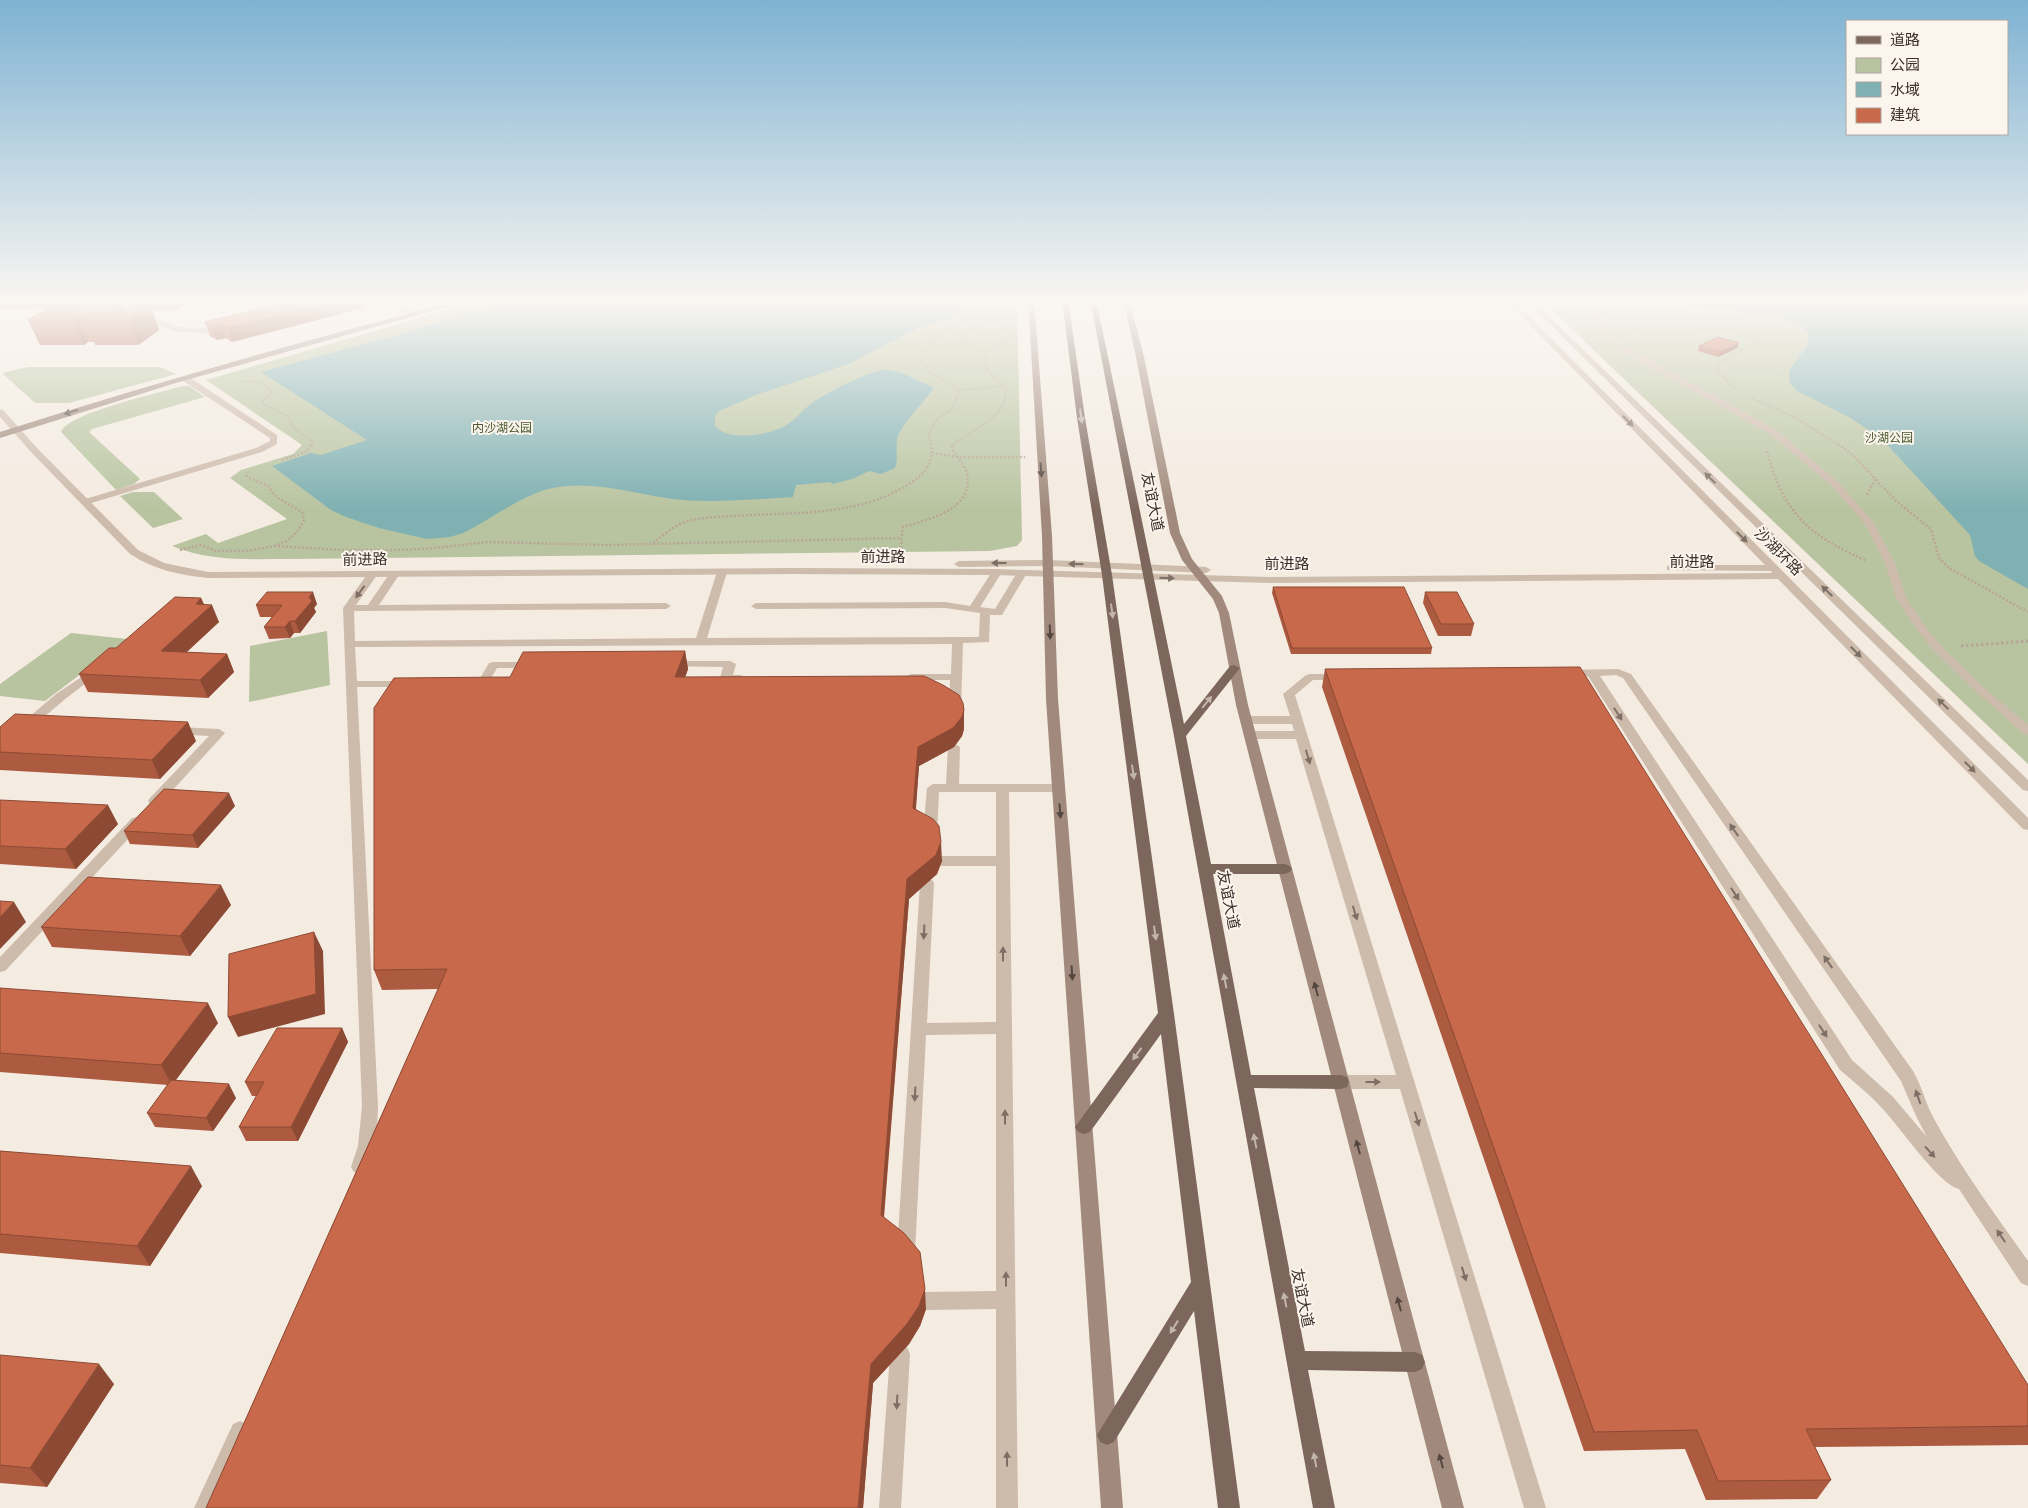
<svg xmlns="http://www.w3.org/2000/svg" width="2028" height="1508" viewBox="0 0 2028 1508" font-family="'Source Sans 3','Noto Sans SC',sans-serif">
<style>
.green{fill:#b8c4a0}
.water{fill:#7fb0b2}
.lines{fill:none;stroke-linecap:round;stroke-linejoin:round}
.path-far2{stroke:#b9a596;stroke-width:2;stroke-dasharray:1 1;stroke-linecap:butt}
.path-far1{stroke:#b9a596;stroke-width:2.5;stroke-dasharray:2 2;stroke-linecap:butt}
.path{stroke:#b9a596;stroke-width:3;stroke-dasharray:2.5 2.5;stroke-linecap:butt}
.service{fill:#cdbbac;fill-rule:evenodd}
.tertiary{fill:#cdbbac;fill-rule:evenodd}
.secondary{fill:#a18a7d;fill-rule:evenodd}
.primary{fill:#7d675c;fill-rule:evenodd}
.wall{fill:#ac5a40}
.shaded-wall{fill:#8c4a34}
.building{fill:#c8694b;stroke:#8c4a34}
.oneway{fill:#544640}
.oneway2{fill:#c2b5ac}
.oneway3{fill:#7d6f65}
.labels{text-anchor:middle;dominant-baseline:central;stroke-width:4;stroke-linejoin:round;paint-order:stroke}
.far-park-label{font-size:12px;fill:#4a5a2e;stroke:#fbf5ee}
.street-label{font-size:15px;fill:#3b302b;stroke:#fbf5ee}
</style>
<rect width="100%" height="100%" fill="#f4ebe1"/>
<path class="green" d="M485 299H1017L1022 540 1017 546 990 551 291 559C250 559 210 562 172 546L206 534 218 543 287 519 230 478 241 470 293 454 302 445 206 380Z
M1540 299H2028V764Z
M28 367H160L176 374 69 403H35L2 373Z
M182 386H189L205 397 92 429 89 432 140 479 134 484 116 490 61 432C68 413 159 393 182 386Z
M133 492H154L183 519 153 528 120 496Z
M327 631 330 685 249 702 250 646Z
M71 633 127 639 45 701 0 696V684Z"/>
<path class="water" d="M517 299H956L963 303C964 309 962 313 957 316L918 328 849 364 756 395 719 411 715 416V426C729 442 766 435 783 427 795 421 802 410 813 402 827 393 865 373 882 370 898 368 917 381 932 387L933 389C924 402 899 427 897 440 896 450 898 459 895 468L881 474 869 471 852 479 832 484 830 482 796 485 793 497C756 499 719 503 683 500 637 496 594 478 548 489 519 497 490 520 463 533L450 537 427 539 379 528 346 517 331 510 272 466 311 453 321 455 367 440 261 372 409 332 467 313 472 314Z
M1664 299H2028V589L1979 561 1975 556 1970 535 1882 439 1849 417 1797 391 1790 383 1789 371 1807 346 1808 334 1799 323 1767 314 1688 305Z"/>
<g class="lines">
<path class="path-far2" d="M978 299 981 305 978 314C958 327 927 335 921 361L928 371 960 390 1003 386
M486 308 513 299
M978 314 990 322
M982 323H995L1007 329 1009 336C1001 353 974 355 964 339L966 331Z
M1630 330C1645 331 1661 334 1676 333 1702 332 1733 322 1755 340L1753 344 1717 363 1719 372 1735 389
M243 381C254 381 265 382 272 392L261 403 286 415 295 429 313 442V445
M1750 397 1796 418 1839 445
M931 445 929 432 937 419 952 409 960 390
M953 445C972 429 1006 419 1006 389L987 370 985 350"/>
<path class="path-far1" d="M1838 444 1854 456 1896 501 1931 529 1939 558 1949 568 2028 612
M1767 451C1783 513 1809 536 1867 561
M932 453 957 457H1025
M282 460 305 452 313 444
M1867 495 1875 479
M653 543C664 535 675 524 689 521 703 517 719 517 734 516 791 512 855 517 906 486 924 475 934 465 931 444
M274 546 343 550H390L425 549 488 542 608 545 901 538
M180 550 201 545 216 551H247L274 546 287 541 299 530 304 520 302 512 276 497 268 486 249 478 247 476 248 472
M900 556 903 527C929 519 974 510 967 474 965 465 957 458 953 451L952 447 954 444"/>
<path class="path" d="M1961 646 2028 641"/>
<path class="service" d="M115 299C127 299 136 307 146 313 172 329 194 331 224 326L228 328 207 333 177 332 154 323Z
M373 299H382L421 313 414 315 374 300Z
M1585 299H1591L1605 326 1626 347 1775 429 1839 483 1874 523 1895 563 1906 598 1925 626 1941 646 1980 684 2028 725V735L2024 734 1972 688 1933 650 1917 630 1896 598 1885 563 1865 524 1833 487 1769 433 1620 351 1598 327Z
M183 377H189L277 435V444L262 452 88 504H82V500L256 448 270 441V438L183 381Z
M722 569 727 572 707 638 979 637 980 613 945 608 756 609 751 606 756 603 945 602 970 606 993 570 997 569 1002 572 980 607 995 609 1018 571 1022 570 1027 573 1002 615H990L989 642 963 643 961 710 955 714 949 710 950 680H911L905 677 911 674H951L952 644 355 647 357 681H406L412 684 406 687H357L378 1106C377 1129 377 1151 366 1172L360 1174 354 1172 351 1167 358 1146 362 1106 343 608 368 573H376L377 575 356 605H368L390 573 394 572 399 575 379 605 666 603 671 606 666 609 354 611 355 641 696 638 717 572Z
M670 661H730L736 664 733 675H741L747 678C741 683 726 683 720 678L723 667 666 666 664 664Z
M493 662H533L539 665 533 668H497L487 685H470L468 683 470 681 479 680 489 663Z
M95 668 99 669 101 671 99 673 64 700 4 751 0 752V742L56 694Z
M1618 669 1631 674 1913 1071C1922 1086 1925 1102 1933 1117 1960 1167 1995 1214 2028 1261V1286L2021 1283 1959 1189C1937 1183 1899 1125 1880 1106 1868 1093 1854 1082 1840 1070L1588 676H1567L1561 673 1567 670ZM1616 675 1623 678 1901 1081 1916 1116 1927 1137 1893 1097 1852 1060 1600 676Z
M1310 674H1340L1346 677 1340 680H1313L1295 695 1546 1508H1524L1400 1089H1341L1335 1087 1333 1082 1335 1077 1341 1075H1396L1296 739H1250L1244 735 1250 731H1294L1292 724H1246L1240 720 1246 716H1290L1283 694 1306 675Z
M177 727 219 729 225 733 160 804H150L148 801 150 798 209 736 173 734 171 731 173 728Z
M954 743 960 747 959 784H1058L1064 788 1058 792H1009L1018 1508H996V1309L925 1310 918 1307 915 1301 918 1295 925 1292 996 1291V1034L926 1035 915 1252 913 1258 906 1260 899 1258 897 1252 920 883 922 880H932L934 883 927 1023 996 1022V866H942L937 864 935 861 937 858 942 856H996V792H939L937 834 935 837H925L923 834 927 788 933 784H946L948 747Z
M137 817 142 818 144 821 142 824 5 971 0 972V957L132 818Z
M900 1345 907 1347 910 1354 901 1508H879L890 1354 893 1347Z
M240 1421 247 1424 250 1431 216 1508H194L233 1424Z"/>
<path class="tertiary" d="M1505 299H1512L2028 818V830L2023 829 1778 579 1270 583 993 575 794 574 208 578C180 575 154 570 130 554L31 452 0 417V409L3 410 37 448 138 550 164 563 208 572 794 568 993 569 1270 577 1772 573 1771 571 1667 570V566L1671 565H1765Z
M1524 299H1531L2028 780V791L2023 790Z
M1048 560 1206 567 1211 570 1206 573 1048 566 959 567 954 564 959 561Z"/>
<path class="secondary" d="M465 299H475L179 382 0 438V432C154 383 309 339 465 299Z
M1028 299H1034L1052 536 1058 699 1123 1508H1101L1046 699 1042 536Z
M1123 299H1129L1144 357 1180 533 1192 559 1222 596 1229 613 1248 705 1464 1508H1442L1236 705 1219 613 1213 599 1182 560 1170 533 1136 357Z"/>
<path class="primary" d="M1062 299H1068L1085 418 1112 575 1174 1014 1240 1508H1218L1194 1311 1114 1442 1107 1445 1100 1442 1097 1435 1191 1282 1161 1034 1090 1132 1084 1134 1078 1132 1075 1127 1158 1013 1102 575 1077 418Z
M1090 299H1096L1184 724 1230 666 1234 665 1240 668 1186 736 1211 864H1285L1290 866 1292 869 1290 872 1285 874H1213L1251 1075H1341L1347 1077 1349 1082 1347 1087 1341 1089 1254 1088 1305 1351 1415 1352 1422 1355 1425 1362 1422 1369 1415 1372 1308 1370 1335 1508H1313L1174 736Z"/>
</g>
<path class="wall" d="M0 299H96L79 309 122 305 123 309H127L144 305 188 302 176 311 152 310 159 330 138 345H95L94 342H88L84 345H40L28 320 46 309H38L37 307H32L27 309H0Z
M221 299H360L363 308 232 342 226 338 217 340 210 336 205 322 286 303 274 302 273 300H266L263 302H222Z
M1699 346 1737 348 1718 357 1698 351Z
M1273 587 1432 648 1431 654H1291L1272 593Z
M1425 592 1474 624 1471 636H1438L1423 603Z
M201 598 204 604 219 622 187 652 227 654 234 672 208 698 88 692 79 674 116 648Z
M317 604 314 608 316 612 300 633H294L290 638 269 639 264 627 272 617H260L256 605Z
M685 651 688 669 685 677 964 710V729L962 736 954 747 919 766 916 809 942 861 937 874 909 899 884 1218 926 1309 920 1326 909 1344 873 1383 863 1508H206L438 989 382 990 374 970 510 677Z
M1325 669 2028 1385V1445L1815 1447 1831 1480 1817 1499 1706 1500 1685 1449 1584 1451 1322 687Z
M0 727 196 741 160 779 0 770Z
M0 800 118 824 76 869 0 864Z
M235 806 198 848 130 844 124 831Z
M231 905 190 956 52 947 41 927Z
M0 988 218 1023 176 1080 236 1098 213 1131 155 1127 147 1113 168 1085 0 1072Z
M342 1028 348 1042 298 1141H246L239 1127 257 1096H252L245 1082Z
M0 1151 202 1186 150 1266 0 1253Z
M0 1355 114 1384 47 1487 0 1483Z"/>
<path class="shaded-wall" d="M23 299H28L32 307 27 309Z
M74 299H96L79 309 77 317 88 342 84 345 73 320 72 309 77 305Z
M185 299H186L188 302 176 311 174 306Z
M262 299H266V300L263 302Z
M346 299H360L363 308 232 342 228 328Z
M122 305 127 320 116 309Z
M150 305 159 330 138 345 128 320Z
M221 324 226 338 217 340 213 327Z
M1739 343 1737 348 1718 357 1720 352Z
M313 592 317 604 314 608 316 612 300 633 295 621 309 597Z
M201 598 206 610 212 605 219 622 169 668 161 651 196 604Z
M290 621 294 633 290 638 285 627Z
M685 651 688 669 679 695 675 677Z
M227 654 234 672 208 698 200 680Z
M964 710V729L962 736 954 747 919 766 914 827 913 808 918 747Z
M188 722 196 741 160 779 152 760Z
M229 793 235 806 198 848 192 835Z
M108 805 118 824 76 869 65 849Z
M941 842 942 861 937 874 909 899 882 1235 881 1215 907 879Z
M221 885 231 905 190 956 180 936Z
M14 902 26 922 0 949V917Z
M314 932 323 951 325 1014 238 1037 228 1017Z
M208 1003 218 1023 172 1085 161 1065Z
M342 1028 348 1042 298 1141 291 1127Z
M229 1084 236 1098 213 1131 206 1118Z
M191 1166 202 1186 150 1266 137 1246Z
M925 1289 926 1309 920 1326 909 1344 873 1383 863 1508H858L871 1364Z
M99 1364 114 1384 47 1487 30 1468Z"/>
<path class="building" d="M154 299H185L174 306H150V305H144Z
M302 299H346L228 328 221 324 213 327 205 322Z
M53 305H78L72 309H83L89 305H122L116 309H127L133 305H150L128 320H85L89 317H77L73 320H28Z
M1718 337 1739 343 1720 352 1699 346Z
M1273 587H1404L1432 648H1292Z
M267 592H313L309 597 312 601 295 621H290L285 627H264L282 605H256Z
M1425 592H1457L1474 624H1441Z
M175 597 201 598 196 604 212 605 161 651 227 654 200 680 79 674 109 648H116Z
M685 651 675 677 924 676 943 685 959 695 963 703 964 710 962 717 953 728 918 747 913 808 933 819 939 826 941 842 936 855 907 879 881 1215 904 1233 920 1252 925 1289 919 1306 907 1324 871 1364 858 1508H206L447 969 374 970V708L394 678 510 677 523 652Z
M1580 667 2028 1385V1426L1806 1429 1831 1480 1718 1481 1697 1430 1594 1432 1325 669Z
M15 714 188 722 152 760 0 752V727Z
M164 789 229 793 192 835 124 831Z
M0 800 108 805 65 849 0 846Z
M88 877 221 885 180 936 41 927Z
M0 901 14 902 0 917Z
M314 932 316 994 228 1017 229 954Z
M0 988 208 1003 161 1065 0 1053Z
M277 1028H342L291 1127H239L264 1082H245Z
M171 1080 229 1084 206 1118 147 1113Z
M0 1151 191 1166 137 1246 0 1234Z
M0 1355 99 1364 30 1468 0 1465Z"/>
<defs><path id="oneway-solid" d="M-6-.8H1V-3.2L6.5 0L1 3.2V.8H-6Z" transform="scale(1.25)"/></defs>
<g class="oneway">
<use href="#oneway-solid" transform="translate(71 412) rotate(163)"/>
<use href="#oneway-solid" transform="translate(1041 470) rotate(86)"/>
<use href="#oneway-solid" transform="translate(1050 632) rotate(88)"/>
<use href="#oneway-solid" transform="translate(1060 811) rotate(86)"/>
<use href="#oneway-solid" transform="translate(1072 973) rotate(86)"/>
<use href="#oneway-solid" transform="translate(1316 989) rotate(-105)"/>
<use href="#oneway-solid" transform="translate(1358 1147) rotate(-105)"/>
<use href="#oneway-solid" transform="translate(1399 1304) rotate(-105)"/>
<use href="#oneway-solid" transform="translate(1441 1461) rotate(-105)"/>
</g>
<g class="oneway2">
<use href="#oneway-solid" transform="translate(1081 416) rotate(82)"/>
<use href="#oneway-solid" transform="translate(1112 611) rotate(82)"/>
<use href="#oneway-solid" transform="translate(1207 702) rotate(-51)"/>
<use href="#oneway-solid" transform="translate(1133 772) rotate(82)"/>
<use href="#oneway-solid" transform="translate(1155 933) rotate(82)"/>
<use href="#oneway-solid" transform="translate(1225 981) rotate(-101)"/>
<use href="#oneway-solid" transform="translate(1137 1054) rotate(126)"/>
<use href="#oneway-solid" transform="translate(1255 1141) rotate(-101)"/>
<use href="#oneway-solid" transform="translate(1285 1300) rotate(-101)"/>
<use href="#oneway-solid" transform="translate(1174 1327) rotate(122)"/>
<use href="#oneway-solid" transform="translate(1315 1460) rotate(-101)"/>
</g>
<g class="oneway3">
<use href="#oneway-solid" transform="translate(1628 421) rotate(45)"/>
<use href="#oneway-solid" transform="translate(1710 478) rotate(-136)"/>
<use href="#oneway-solid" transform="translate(1742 537) rotate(45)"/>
<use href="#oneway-solid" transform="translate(999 563) rotate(180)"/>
<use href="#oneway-solid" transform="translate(1076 564) rotate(-178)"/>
<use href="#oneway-solid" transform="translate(1167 578) rotate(2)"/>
<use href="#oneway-solid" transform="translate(1827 591) rotate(-136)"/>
<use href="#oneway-solid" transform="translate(360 592) rotate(126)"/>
<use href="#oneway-solid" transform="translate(1856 652) rotate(45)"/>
<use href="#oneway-solid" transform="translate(1943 704) rotate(-136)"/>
<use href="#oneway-solid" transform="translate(1618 714) rotate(57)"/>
<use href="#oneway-solid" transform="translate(1308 757) rotate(73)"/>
<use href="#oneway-solid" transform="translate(1970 767) rotate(45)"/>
<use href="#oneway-solid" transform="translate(1734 830) rotate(-125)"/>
<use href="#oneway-solid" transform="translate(1735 894) rotate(57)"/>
<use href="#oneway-solid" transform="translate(1355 913) rotate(73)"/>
<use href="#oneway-solid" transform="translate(924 932) rotate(93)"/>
<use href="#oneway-solid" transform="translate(1003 954) rotate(-90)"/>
<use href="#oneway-solid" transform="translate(1828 962) rotate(-125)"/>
<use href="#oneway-solid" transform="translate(1823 1031) rotate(57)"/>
<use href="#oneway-solid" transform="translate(1373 1082)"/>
<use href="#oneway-solid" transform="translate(915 1094) rotate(93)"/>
<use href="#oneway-solid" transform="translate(1918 1097) rotate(-109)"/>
<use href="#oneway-solid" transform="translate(1005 1117) rotate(-90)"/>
<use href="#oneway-solid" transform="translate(1417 1119) rotate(73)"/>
<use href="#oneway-solid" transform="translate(1930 1152) rotate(48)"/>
<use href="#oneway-solid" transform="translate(2001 1236) rotate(-124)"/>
<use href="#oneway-solid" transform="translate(1464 1274) rotate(73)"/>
<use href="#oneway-solid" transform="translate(1006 1279) rotate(-90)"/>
<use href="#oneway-solid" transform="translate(897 1402) rotate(93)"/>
<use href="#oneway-solid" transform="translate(1007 1459) rotate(-90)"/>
</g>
<linearGradient id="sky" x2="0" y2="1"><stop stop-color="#7eb2d2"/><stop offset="0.59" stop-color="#faf6f2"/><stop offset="1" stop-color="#faf6f2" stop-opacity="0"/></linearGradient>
<rect width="2028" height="510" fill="url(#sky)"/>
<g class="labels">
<g class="far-park-label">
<text x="502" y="428">内沙湖公园</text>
<text x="1889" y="438">沙湖公园</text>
</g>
<g class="street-label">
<text transform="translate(1152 502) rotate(79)">友谊大道</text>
<text transform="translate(1778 552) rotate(45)">沙湖环路</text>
<text x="883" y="557">前进路</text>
<text transform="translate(365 560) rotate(-1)">前进路</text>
<text x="1692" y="562">前进路</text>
<text x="1287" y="564">前进路</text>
<text transform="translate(1228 900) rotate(79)">友谊大道</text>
<text transform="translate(1302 1298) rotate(79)">友谊大道</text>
</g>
</g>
<rect x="1846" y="20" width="162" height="115" fill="#fbf5ee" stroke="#aea6a0"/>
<rect x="1856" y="36" width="25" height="8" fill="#7d675c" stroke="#aea6a0"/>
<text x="1890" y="45" font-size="15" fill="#3b302b">道路</text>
<rect x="1856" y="58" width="25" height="15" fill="#b8c4a0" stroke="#aea6a0"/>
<text x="1890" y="70" font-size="15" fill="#3b302b">公园</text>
<rect x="1856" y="82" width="25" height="15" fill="#7fb0b2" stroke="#aea6a0"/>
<text x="1890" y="95" font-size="15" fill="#3b302b">水域</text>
<rect x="1856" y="108" width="25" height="15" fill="#c8694b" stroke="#aea6a0"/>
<text x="1890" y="120" font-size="15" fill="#3b302b">建筑</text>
</svg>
